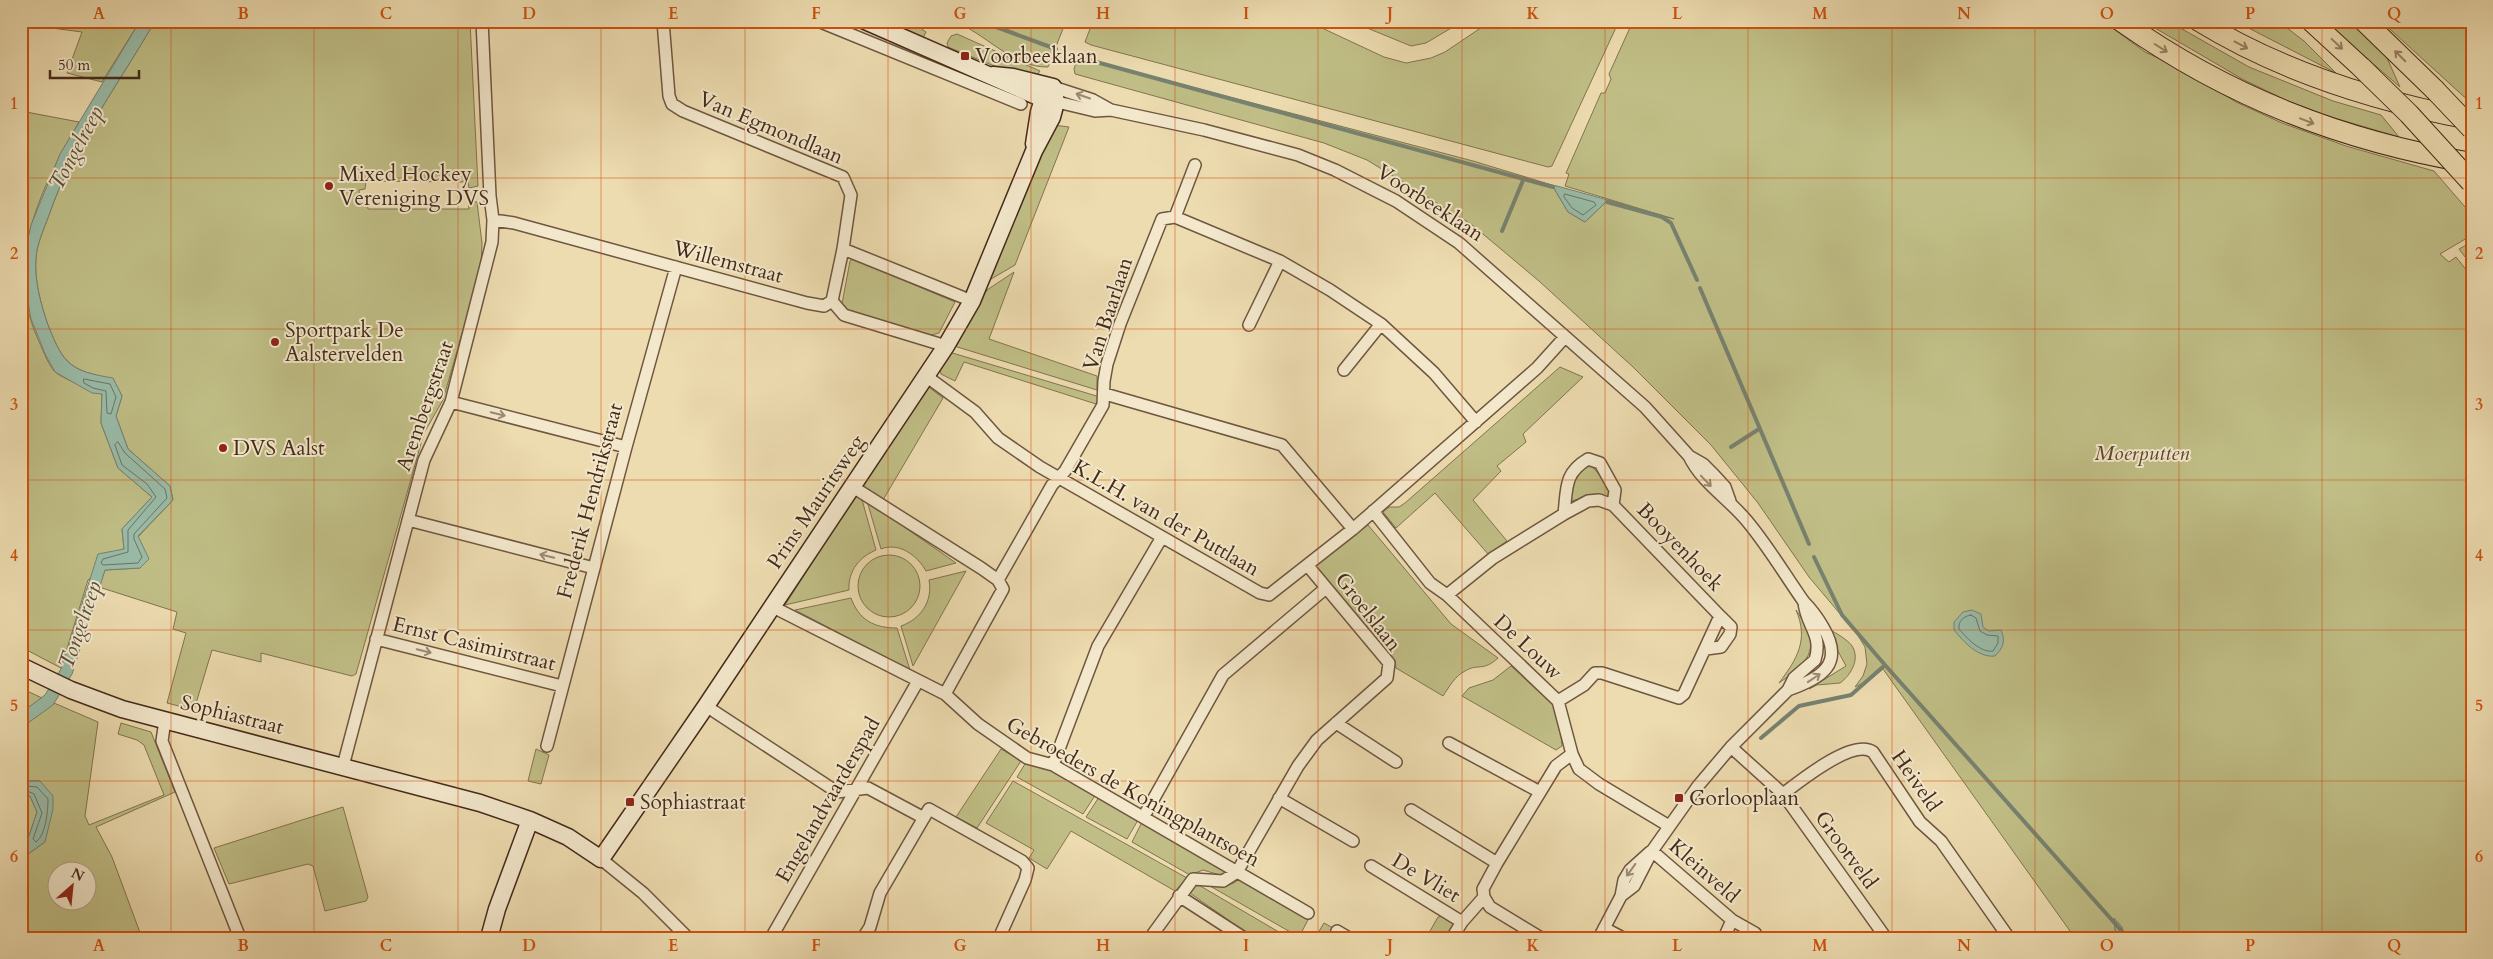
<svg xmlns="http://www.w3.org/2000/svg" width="2493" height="959" viewBox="0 0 2493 959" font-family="Cardo,serif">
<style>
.green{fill:#c0be86;stroke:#827450;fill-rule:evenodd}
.water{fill:#99bca9;stroke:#778270}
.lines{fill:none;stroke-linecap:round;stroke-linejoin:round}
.shore{stroke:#6f7362;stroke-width:1}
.stream{stroke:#778270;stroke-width:4}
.street-casing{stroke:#6f5640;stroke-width:14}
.secondary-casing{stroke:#452a1a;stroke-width:19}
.highway-casing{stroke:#452a1a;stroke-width:22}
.street{stroke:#f3e8cc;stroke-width:11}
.secondary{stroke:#f3e8cc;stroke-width:16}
.highway{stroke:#eddcb0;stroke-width:20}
.highway-bridge-casing{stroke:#452a1a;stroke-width:22;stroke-linecap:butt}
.highway-bridge{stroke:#eddcb0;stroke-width:20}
.oneway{stroke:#998365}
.oneway2{stroke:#9c8973}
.grid{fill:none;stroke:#d0520e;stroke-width:1;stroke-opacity:0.55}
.poi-dot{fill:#8f2418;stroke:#f3e8cc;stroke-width:2}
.labels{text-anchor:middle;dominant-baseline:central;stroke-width:4;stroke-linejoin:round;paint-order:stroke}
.poi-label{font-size:21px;fill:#452a1a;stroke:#f3e8cc;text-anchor:start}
.street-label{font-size:21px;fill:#452a1a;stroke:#f3e8cc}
.park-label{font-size:21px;font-style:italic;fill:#5e4830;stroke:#f3e8cc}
.water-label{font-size:22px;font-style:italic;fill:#5a4e3e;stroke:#f3e8cc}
.neatline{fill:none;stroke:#d0520e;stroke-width:2}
.grid-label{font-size:16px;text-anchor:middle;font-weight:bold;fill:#d0520e}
</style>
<rect width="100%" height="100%" fill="#eddcb0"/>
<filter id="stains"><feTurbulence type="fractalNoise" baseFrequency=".004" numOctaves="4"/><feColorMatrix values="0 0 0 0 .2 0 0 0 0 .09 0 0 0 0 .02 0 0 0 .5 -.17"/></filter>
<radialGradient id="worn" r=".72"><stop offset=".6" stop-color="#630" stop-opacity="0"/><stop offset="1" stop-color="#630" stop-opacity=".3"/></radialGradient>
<path class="green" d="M21 21H140L102 82 67 73 82 32 21 24Z
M155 21H470L478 186 469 188 468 182 366 181 365 189 359 190 360 200 367 201 368 209H469L468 201 477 202 482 243 481 267 443 400 424 433 356 674 352 676 261 653V662L212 650 194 710 167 703 186 633 173 629 177 612 99 587 105 570 140 568 138 537 173 500 170 486 128 449 116 416 122 396 113 379C71 370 64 366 48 325 41 305 34 280 36 258 37 243 44 229 49 215 73 145 118 85 155 21Z
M883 21H910L926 32 923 38Z
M953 21H1066L1048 67C1013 68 984 32 953 21Z
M1093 21H1307L1384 57 1406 63 1431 58 1445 52 1491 21H1619L1552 166 1548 167 1091 45 1085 42Z
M1350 21H1463L1426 43 1411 46Z
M1633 21H2103L2145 52 2181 68 2236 102 2282 123 2346 146 2434 171 2472 215V235L2440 254 2449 262 2456 257 2472 277V938H2123L2122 927 2114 919 2116 938H2075L1883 669 1871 679 1855 687 1863 676 1867 664 1865 647 1857 634 1809 577 1758 503 1711 445 1633 367 1539 281 1471 224 1367 160 1324 143 1075 74 1074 69 1078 57 1473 161 1552 185 1568 212 1585 222 1608 200 1674 219 1565 186 1569 174 1566 173 1601 93H1605L1611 79 1609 74Z
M2143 21H2168L2249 67 2333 101 2381 115 2399 137 2331 117 2290 102 2244 80Z
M2235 21H2278L2304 41 2336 73Z
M2324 21H2351L2383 49 2400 87Z
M2381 21 2472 23V104Z
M957 34 1040 71 1035 78 1004 70 948 47 947 43 951 36Z
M21 111 79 122C41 188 4 261 37 337 42 348 47 362 54 371 62 379 91 389 102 394L101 423 118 468 152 497 122 529 124 549 88 580 61 668 21 647Z
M1053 125 1069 127 1015 265 986 282Z
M2472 242V266L2459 249Z
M853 259 955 302 939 333 931 335 841 309 850 261Z
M1014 272 989 339 1097 376V390L951 345 987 290Z
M949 352 1100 397 1096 404 964 362 955 381 941 374 939 366Z
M1560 367 1583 377 1523 434 1526 442 1497 466 1501 471 1473 500 1507 541 1488 554 1435 493 1396 528 1383 512 1389 507H1399L1405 503Z
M925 384 943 398 883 500 862 487Z
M1590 464 1610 487 1609 498 1596 495 1571 501 1572 480Z
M855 496H861L876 550C860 557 848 570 849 590L785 605Z
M867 501 956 563 926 571C917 555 899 542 881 549Z
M1368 525 1451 624 1498 658C1483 672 1478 663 1465 671 1455 676 1449 687 1443 696L1396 668 1395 662 1314 566Z
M858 586a31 31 0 1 1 62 0a31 31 0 1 1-62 0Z
M966 571 913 666 901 626C921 619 933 601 929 580Z
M851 598C859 620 874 628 897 628L910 670 795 610Z
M1796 610C1821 647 1813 659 1779 683 1797 659 1809 640 1796 610Z
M1825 627C1832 631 1840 635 1846 640 1863 652 1854 673 1840 683L1817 685 1809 689 1846 666Z
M1511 666 1554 706 1560 722 1562 746 1556 750 1462 696 1469 688 1493 680Z
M27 691 42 698 21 713V693Z
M54 703 98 722 85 816 89 825 164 795 144 745 137 740 118 734 121 723 151 732 175 792 96 827 112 857 142 938H21V859L45 842 40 781H21V728ZM58 872H88V902H58Z
M536 749 549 755 541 784 528 781Z
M1001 749 1021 761 977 828 956 817Z
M1028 763 1058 773 1096 794 1083 814 1017 777 1025 764Z
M1013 781 1187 878 1175 891 1071 831 1047 869 1029 858 1034 850 986 823Z
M21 796H30L37 812 28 839 21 843Z
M1099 797 1138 820 1127 839 1086 817Z
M343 807 368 897 366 901 325 911 313 866 308 864 229 884 214 848Z
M1142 822 1231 873 1223 876 1203 870 1190 875 1132 842Z
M1241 878 1309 918 1299 937 1203 882C1219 887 1227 889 1241 878Z
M1194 884H1197L1289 938H1254L1187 891Z
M1442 916 1453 923 1454 927 1448 937 1439 932 1436 938H1426L1438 917Z
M1324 923 1333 928 1331 932 1340 938H1315Z"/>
<path class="water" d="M140 21H155C118 85 73 145 49 215 44 229 37 243 36 258 34 280 41 305 48 325 64 366 71 371 113 378L122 396 116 416 128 449 170 486 173 500 138 536 149 559 140 568 105 570 72 674 53 705 21 728V713L45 695 61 669 98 554 124 549 122 529 152 497 118 468 101 423 102 394 92 393 55 372 46 356 31 319 24 280 23 261 31 225 60 154Z
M1552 185 1557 186 1608 200 1585 222 1568 212Z
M1972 610 1981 614 1983 627 1989 631 2001 630C2006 641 2003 648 1995 656 1978 658 1964 642 1954 630V622L1963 612Z
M21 781H40L53 796V809L45 842 21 859V843L28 839 37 812 30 796H21Z
M2114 918 2122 927 2123 938H2116Z"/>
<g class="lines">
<path class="shore" d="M1565 194 1594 202 1596 205 1583 215 1572 208 1564 197Z
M84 379 110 384 116 397 111 414 107 413 106 391 93 388 84 383Z
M118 442 125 453 165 489 167 498 134 534V539L142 557 138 563 103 565 101 563 103 559 128 552V530L156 497 147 484 122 465 115 445Z
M1971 615 1976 618 1980 631 1987 635 1998 636V643L1993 651C1980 653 1966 637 1959 629 1958 621 1964 616 1971 615Z
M27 786 37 787 48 799C48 810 46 835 36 842L33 839 42 813 34 794 25 790Z"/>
<path class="stream" d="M980 21 1056 49
M1064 27 1067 21
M1078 57 1553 187
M1607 202 1662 217 1671 223 1697 280
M1502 231 1524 178
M1700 288 1809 544
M1731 447 1759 429
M1885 665 2128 938
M1761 738 1799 706 1851 695 1885 665 1842 615 1814 557"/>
<defs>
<path id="street" d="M663 21 669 96 672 104 683 111 843 177 851 195 843 249 832 301
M818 21 1021 104
M1050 91 1053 87 1093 100 1111 110 1204 130 1298 155 1335 170 1396 201 1459 243 1645 407 1689 456 1703 464 1714 475 1725 487 1730 501
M1049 100 1095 111 1111 110
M1175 217 1280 261 1330 290 1381 324 1434 373 1476 422
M1175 217 1195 165
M493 220 514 223 807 303 824 306 832 301 844 315 946 346
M843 249 972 301
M1249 325 1280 261
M1344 370 1381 324
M926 376 975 412 998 438 1040 467 1260 593 1269 595 1353 529 1537 368 1565 337
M1105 394 1282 445 1353 529
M451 402 626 447
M1689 456C1702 483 1728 498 1747 521 1768 546 1785 575 1804 602 1812 610 1817 617 1823 627 1845 664 1822 678 1788 690
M853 487 981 568 998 580 1003 589 945 694
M1373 511 1430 583 1447 595 1558 701 1572 754 1579 769 1599 784 1669 826
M1564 514C1567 488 1564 473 1588 459L1600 463 1615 490 1613 505
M408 520 594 568
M998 580 1052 485 1065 471 1103 405 1104 381 1107 364 1120 324 1162 219 1175 217
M1447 595 1493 558 1564 514 1588 501 1599 500 1613 505 1720 616 1684 694 1679 698 1602 673H1595L1584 685 1558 701
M771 606 945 694 978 724 1027 758 1053 765 1308 913
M376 639 562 686
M1706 649 1721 647 1730 634 1731 627 1720 616
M706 706 837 792 868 788 924 818
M165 720 162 741 240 938
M1336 723 1396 762
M1449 743 1540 792
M547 746 626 447 676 267
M1731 747 1783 794 1886 938
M1053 765 1098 646 1162 537
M343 766 424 460 451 402 492 242 493 220 490 196 482 21
M1783 794C1800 781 1853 738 1873 752L1920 822 1941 841 2009 938
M1279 798 1353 841
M1411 810 1497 863
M1144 816 1223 675 1326 588
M1652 851 1732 920 1724 938
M601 859 643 893 688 938
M1371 866 1462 922
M1179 896 1244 938
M1621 896 1634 886 1652 851 1698 786 1731 747 1788 690 1794 678 1815 660C1823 634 1806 626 1804 602
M1484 897 1490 907 1541 938
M1732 920 1755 933 1754 938
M1604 928 1623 938
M1337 931 1349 938
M771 938 918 681
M863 938 870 927 880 893 929 809 1022 861 1028 868 1025 880 999 938
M1150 938 1193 879 1223 881 1237 872 1298 766 1317 740 1387 678 1389 663 1308 566
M1452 938 1462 922 1484 897 1483 889 1497 863 1556 766 1572 754
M1599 938 1621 896 1624 880 1630 870 1650 852"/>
<path id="secondary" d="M865 21 1043 99 1039 112 1034 144
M21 666 71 690 122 709 480 803 530 820 568 837 601 859 706 706 946 346 972 301 1034 151 1052 117 1056 102 1053 87 1013 77 993 75
M489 938 497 909 530 820"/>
<path id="highway" d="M2121 21C2229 97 2342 141 2472 163
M2199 21C2282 72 2375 101 2470 119
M2311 21 2362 68
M2364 21 2435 90"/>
</defs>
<use href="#street" class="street-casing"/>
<use href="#secondary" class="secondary-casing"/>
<use href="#highway" class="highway-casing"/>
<use href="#street" class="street"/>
<use href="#secondary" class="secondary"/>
<use href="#highway" class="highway"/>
<defs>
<path id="highway-bridge" d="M2362 68 2409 114 2471 182
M2435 90 2472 129"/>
</defs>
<use href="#highway-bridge" class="highway-bridge-casing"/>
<use href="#highway-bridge" class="highway-bridge"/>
</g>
<defs><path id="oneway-shaft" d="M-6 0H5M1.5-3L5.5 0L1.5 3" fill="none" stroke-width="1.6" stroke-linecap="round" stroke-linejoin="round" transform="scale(1.25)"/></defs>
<g class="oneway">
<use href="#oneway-shaft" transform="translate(2337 44) rotate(43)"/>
<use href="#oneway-shaft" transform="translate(2241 45) rotate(28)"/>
<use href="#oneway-shaft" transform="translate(2161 48) rotate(32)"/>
<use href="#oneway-shaft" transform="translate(2400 56) rotate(-135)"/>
<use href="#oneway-shaft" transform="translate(2307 121) rotate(21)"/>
</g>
<g class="oneway2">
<use href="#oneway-shaft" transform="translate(1083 96) rotate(-161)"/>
<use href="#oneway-shaft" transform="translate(498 414) rotate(14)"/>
<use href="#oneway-shaft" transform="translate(1706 481) rotate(46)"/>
<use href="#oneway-shaft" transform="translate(547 556) rotate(-166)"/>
<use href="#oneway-shaft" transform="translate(424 651) rotate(14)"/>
<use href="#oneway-shaft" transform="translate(1814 678) rotate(-34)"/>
<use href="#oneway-shaft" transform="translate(1631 870) rotate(126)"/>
</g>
<path class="grid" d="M171 21V938M314 21V938M458 21V938M601 21V938M745 21V938M888 21V938M1031 21V938M1175 21V938M1318 21V938M1462 21V938M1605 21V938M1748 21V938M1892 21V938M2035 21V938M2179 21V938M2322 21V938M21 178H2472M21 329H2472M21 480H2472M21 630H2472M21 781H2472"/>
<g class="poi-dot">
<rect x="960" y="51" width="10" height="10" rx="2.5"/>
<circle cx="329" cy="186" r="5"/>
<circle cx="275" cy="342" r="5"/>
<circle cx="223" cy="448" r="5"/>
<rect x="1674" y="793" width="10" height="10" rx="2.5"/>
<rect x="625" y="797" width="10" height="10" rx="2.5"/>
</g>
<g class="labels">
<g class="poi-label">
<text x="975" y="56">Voorbeeklaan</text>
<text x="339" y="174">Mixed Hockey<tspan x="339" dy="24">Vereniging DVS</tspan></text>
<text x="285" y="330">Sportpark De<tspan x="285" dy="24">Aalstervelden</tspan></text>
<text x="233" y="448">DVS Aalst</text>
<text x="1689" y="798">Gorlooplaan</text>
<text x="640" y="802">Sophiastraat</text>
</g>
<g class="street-label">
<text transform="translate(771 128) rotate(23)">Van Egmondlaan</text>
<text transform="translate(1430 203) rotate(33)">Voorbeeklaan</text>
<text transform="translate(728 262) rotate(15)">Willemstraat</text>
<text transform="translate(1108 314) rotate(-72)">Van Baarlaan</text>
<text transform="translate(425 406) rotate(-71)">Arembergstraat</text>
<text transform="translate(590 501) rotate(-75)">Frederik Hendrikstraat</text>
<text transform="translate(816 502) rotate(-56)">Prins Mauritsweg</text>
<text transform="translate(1166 518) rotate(30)">K.L.H. van der Puttlaan</text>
<text transform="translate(1680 547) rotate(46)">Booyenhoek</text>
<text transform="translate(1368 612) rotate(52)">Groelslaan</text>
<text transform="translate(474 644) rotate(14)">Ernst Casimirstraat</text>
<text transform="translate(1528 647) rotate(43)">De Louw</text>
<text transform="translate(232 715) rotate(14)">Sophiastraat</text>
<text transform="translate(1916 781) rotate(55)">Heiveld</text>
<text transform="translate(1133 792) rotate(29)">Gebroeders de Koningplantsoen</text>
<text transform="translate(828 800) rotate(-60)">Engelandvaarderspad</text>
<text transform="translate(1846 850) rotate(54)">Grootveld</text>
<text transform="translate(1704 871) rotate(41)">Kleinveld</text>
<text transform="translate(1426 878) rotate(31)">De Vliet</text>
</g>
<g class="park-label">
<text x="2142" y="453">Moerputten</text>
</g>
<g class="water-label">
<text transform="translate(76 148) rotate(-62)">Tongelreep</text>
<text transform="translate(80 625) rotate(-71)">Tongelreep</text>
</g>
</g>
<rect width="2493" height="959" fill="none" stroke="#eddcb0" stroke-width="55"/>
<g transform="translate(72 886) rotate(27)"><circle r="24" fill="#f3e8cc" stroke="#ad9c85"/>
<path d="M0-4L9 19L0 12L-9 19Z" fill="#8f2418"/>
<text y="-8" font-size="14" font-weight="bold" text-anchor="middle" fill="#452a1a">N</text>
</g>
<path d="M50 70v8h89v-8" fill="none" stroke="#452a1a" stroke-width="2.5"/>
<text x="58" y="70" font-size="15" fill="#452a1a" stroke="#f3e8cc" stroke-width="4" paint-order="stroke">50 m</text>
<rect x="28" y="28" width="2438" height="904" class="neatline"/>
<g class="grid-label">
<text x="99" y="19">A</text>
<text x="243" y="19">B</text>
<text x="386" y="19">C</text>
<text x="529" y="19">D</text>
<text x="673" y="19">E</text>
<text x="816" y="19">F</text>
<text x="960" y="19">G</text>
<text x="1103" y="19">H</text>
<text x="1246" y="19">I</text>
<text x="1390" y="19">J</text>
<text x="1533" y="19">K</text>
<text x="1677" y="19">L</text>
<text x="1820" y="19">M</text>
<text x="1964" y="19">N</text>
<text x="2107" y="19">O</text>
<text x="2250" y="19">P</text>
<text x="2394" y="19">Q</text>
<text x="14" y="109">1</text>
<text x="2479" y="109">1</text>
<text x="14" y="259">2</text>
<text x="2479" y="259">2</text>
<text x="14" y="410">3</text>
<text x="2479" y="410">3</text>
<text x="14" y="561">4</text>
<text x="2479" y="561">4</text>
<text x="14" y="711">5</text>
<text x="2479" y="711">5</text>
<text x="14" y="862">6</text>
<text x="2479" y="862">6</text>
<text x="99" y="951">A</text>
<text x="243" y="951">B</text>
<text x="386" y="951">C</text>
<text x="529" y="951">D</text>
<text x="673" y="951">E</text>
<text x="816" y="951">F</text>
<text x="960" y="951">G</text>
<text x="1103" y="951">H</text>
<text x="1246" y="951">I</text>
<text x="1390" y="951">J</text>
<text x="1533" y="951">K</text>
<text x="1677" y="951">L</text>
<text x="1820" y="951">M</text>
<text x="1964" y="951">N</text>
<text x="2107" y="951">O</text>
<text x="2250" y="951">P</text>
<text x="2394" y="951">Q</text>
</g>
<rect width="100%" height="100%" filter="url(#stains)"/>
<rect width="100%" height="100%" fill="url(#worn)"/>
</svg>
